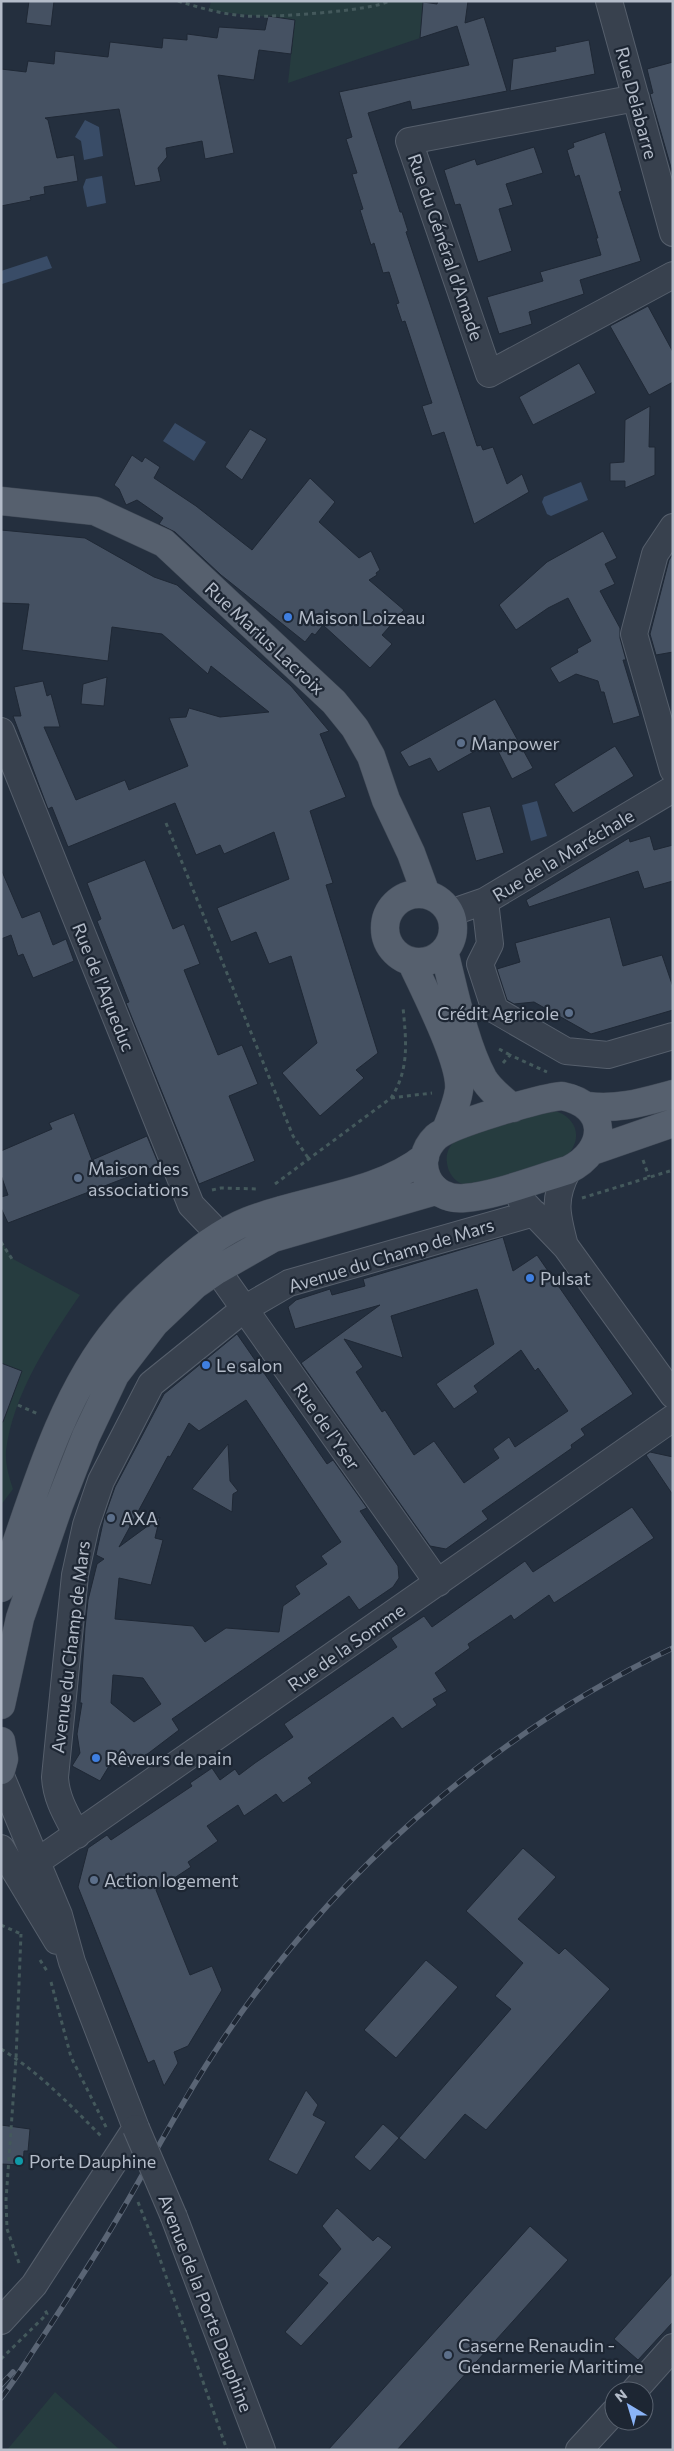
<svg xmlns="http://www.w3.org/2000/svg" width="674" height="2451" viewBox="0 0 674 2451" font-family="Commissioner,sans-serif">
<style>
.green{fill:#263c3f}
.water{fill:#394c67}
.building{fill:#455162;stroke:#1f2835;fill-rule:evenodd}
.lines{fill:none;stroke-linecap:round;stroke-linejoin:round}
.minor-casing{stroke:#565f6c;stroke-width:28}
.major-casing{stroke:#414a57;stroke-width:29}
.path{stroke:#44595c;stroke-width:3;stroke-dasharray:4 4;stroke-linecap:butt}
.minor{stroke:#38414e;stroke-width:26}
.major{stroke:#56606e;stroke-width:28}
.rail-casing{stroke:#5a6575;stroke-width:5.5}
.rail{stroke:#1d2633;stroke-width:4;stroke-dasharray:11;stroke-linecap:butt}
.minor-bridge-casing{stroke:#565f6c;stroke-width:28;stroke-linecap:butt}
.path-bridge{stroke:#44595c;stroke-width:3;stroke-dasharray:4 4;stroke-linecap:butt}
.minor-bridge{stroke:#38414e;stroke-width:26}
.shop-dot{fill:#3f7fe0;stroke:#1d2633;stroke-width:2}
.service-dot{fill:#5c6f8a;stroke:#1d2633;stroke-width:2}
.culture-dot{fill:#0f9aa8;stroke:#1d2633;stroke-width:2}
.labels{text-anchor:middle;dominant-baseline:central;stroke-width:4.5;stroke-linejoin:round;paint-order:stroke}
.street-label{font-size:18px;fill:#b4bcc9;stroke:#1d2633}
.poi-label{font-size:18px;fill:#b4bcc9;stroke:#1d2633;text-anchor:start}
</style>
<rect width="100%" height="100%" fill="#242f3e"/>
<path class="green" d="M211 1H418L423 2 420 38 288 83 295 20C266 16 239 15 209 10Z
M552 1110C580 1117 584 1143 562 1160 540 1167 486 1190 466 1185 455 1183 448 1173 447 1163 445 1152 451 1143 459 1137Z
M1 1241 13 1259 80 1295C48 1342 13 1394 6 1451 5 1464 9 1477 13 1489L1 1505Z
M55 2392 120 2450H7Z"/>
<path class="water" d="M85 120 99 127 103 156 84 160 81 141 75 137Z
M102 176 106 203 87 207 83 187 86 179Z
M47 256 52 268 2 284 1 271Z
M175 423 206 442 194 461 163 441Z
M581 482 588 500 551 516 547 514 542 502 544 497Z
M537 801 547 836 531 841 522 805Z"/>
<path class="building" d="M29 1H54L51 26 26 23Z
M438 1H468L465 23 484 17 507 91 412 110 410 101 368 113 400 212H402L408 231 406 232 477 446 481 445 483 450 493 447 507 484 522 474 529 492 474 524 444 432 432 436 422 406 432 403 405 321 402 322 396 304 399 303 389 272 383 273 374 243 371 245 360 210 363 209 352 174 357 173 346 139 352 137 339 92 469 65 457 26 420 38 423 2 437 4Z
M268 16 295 20 291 54 259 50 254 80 218 75 234 153 205 159 202 141 166 148 167 157 158 168 161 181 135 186 119 109 45 118 48 120 57 158 74 155 78 181 44 187 45 194 30 197 31 200 1 206V69L26 72 28 61 54 64 55 51 108 57 110 42 162 48 163 38 187 40V34L217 38 219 27 265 30Z
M589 40 595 74 510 91 513 59 556 51 555 47Z
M673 62V171H672L650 94 653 93 647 69Z
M605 132 622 191 619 192 641 261 580 280 584 294 529 312 532 324 499 334 487 297 543 281 540 272 601 255 596 238H598L579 175 575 177 567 150 574 147 573 143Z
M534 147 543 173 506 184 513 205 499 209 512 251 478 262 460 204 455 205 444 170 475 159 477 165Z
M648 306 673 352V382L649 395 610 326Z
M579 363 596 393 533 425 519 397Z
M650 406 649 447H655V475L625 488V481H610V463L624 462 625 420Z
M250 429 267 439 242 480 225 467Z
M132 455 142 462 145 457 160 467 154 478 196 506 252 550 310 478 335 502 319 522 359 558 371 551 380 570 376 573 377 575 369 580 404 610 382 635 392 644 370 668 323 625 315 635 312 633 305 642 221 575 175 532 159 524 163 518 137 500 126 505 119 489 114 485Z
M1 530 85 538 154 577 177 585 291 686 329 731 320 734 346 797 310 811 333 883 326 885 378 1053 356 1070 364 1078 320 1116 282 1073 317 1043 291 956 269 964 256 932 231 942 217 908 289 879 274 832 224 854 220 845 196 855 175 803 68 847 52 807 48 809 13 716H21L14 687 43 681 47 696 51 694 60 727H44L76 800 125 780 129 790 188 766 169 718 186 717 189 708 220 717 269 712 211 666 208 674 162 634 112 627 108 661 22 650 29 604 1 603Z
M603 531 617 558 605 564 615 584 600 591 620 628V638L626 660H623L640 716 613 724 604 692H601L598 681 576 674 559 683 550 668 578 652 577 649 591 641 568 598 548 608 516 630 499 605 547 562Z
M673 554V652L656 655 650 634 669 560Z
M107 677 104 706 81 704 83 684Z
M495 699 533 768 512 779 493 741 438 772 430 758 409 767 400 752Z
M615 746 634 776 573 813 554 784Z
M490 806 504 853 476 861 462 813Z
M650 836 654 850 673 845V881L644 889 638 871 529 907 526 900 629 838 630 842Z
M145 860 173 929 184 924 200 964 184 970 218 1055 242 1045 258 1084 229 1096 255 1161 199 1184 126 1003 129 1002 97 921 101 919 87 883Z
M1 869 22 918 40 911 53 945 66 939 74 961 33 978 23 954 18 956 11 935 1 939Z
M610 917 623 966 662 955 673 987V1010L591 1034 534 1002 514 1004 507 1000 497 969 520 962 515 943Z
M74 1113 92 1160 147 1136 159 1165 8 1223 1 1208V1197L8 1195 1 1175V1151L52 1129 49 1123Z
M503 1237 513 1271 537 1255 633 1394 581 1429 585 1435 571 1445 572 1448 482 1511 488 1519 446 1549 430 1546 301 1363 380 1305 295 1329 288 1307 296 1300 330 1289 332 1295 365 1286 363 1279ZM477 1289 494 1344 436 1384 454 1409 478 1392 474 1386 521 1350 535 1371 538 1368 568 1411 515 1447 509 1437 493 1449 499 1458 464 1483 434 1441 414 1455 385 1410 382 1412 356 1372 363 1367 344 1339 403 1358 391 1316Z
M237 1334 327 1464 333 1460 367 1508 360 1511 398 1566 399 1578 393 1587 359 1610 349 1596 172 1719 179 1730 129 1768 114 1758 100 1781 72 1766 80 1753 77 1734 82 1703H80L85 1628 88 1600 97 1564 104 1559 96 1555 104 1518 115 1487 164 1394ZM246 1400 341 1542 321 1556 327 1564 295 1586 300 1594 283 1606 279 1632 226 1628 205 1642 193 1626 115 1619 119 1578 151 1585 163 1540 155 1538 160 1517 119 1547 168 1456 170 1457 189 1423 199 1431ZM113 1675 143 1678 161 1704 134 1722 111 1703Z
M1 1363 22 1371 3 1422H1Z
M228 1444 230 1481 238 1491 233 1494 232 1512 192 1489Z
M650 1452 673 1457V1495L646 1455Z
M632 1507 654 1538 554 1603 549 1595 514 1620 511 1615 468 1644 470 1648 435 1673 447 1691 433 1699 437 1705 402 1729 393 1717 308 1778 312 1783 283 1803 276 1794 244 1816 238 1805 207 1826 218 1841 188 1862 191 1867 156 1890 190 1975 212 1966 222 1990 188 2046 174 2052 178 2063 164 2086 154 2060 148 2063 78 1887 88 1848 107 1835 111 1840 192 1786 190 1783 212 1768 220 1780 235 1769 239 1775 255 1763 293 1737 284 1724 397 1647 391 1638 424 1616 432 1627 525 1561 533 1572Z
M523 1848 556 1877 518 1919 559 1954 565 1948 610 1989 486 2130 465 2114 425 2160 399 2138 511 2009 495 1996 523 1963 466 1911Z
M426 1960 458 1987 396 2058 364 2030Z
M306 2090 318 2105 313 2115 326 2122 297 2175 268 2160Z
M383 2124 399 2138 370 2171 354 2157Z
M1 2125 30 2129 28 2151H24L23 2165 1 2164Z
M337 2208 373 2241 378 2236 392 2247 301 2346 285 2332 328 2283 318 2275 341 2249 322 2226Z
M530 2226 568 2260 397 2450H328Z
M673 2273V2322L638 2360 614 2339Z"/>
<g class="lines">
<defs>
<path id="minor" d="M609 1 673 233
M636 98 409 141 489 374 673 275
M673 527 655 554 634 634 673 770
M1 731 191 1205 220 1235
M485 901 490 944 480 964 495 1010
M450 913 485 901 673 789
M495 1010 566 1051 608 1055 673 1036
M521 1200 566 1247 673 1395
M565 1246C557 1215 552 1200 568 1170
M217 1270 438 1583
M1 1776 59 1915 72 1962 136 2128 34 2285 1 2321
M77 1835C67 1816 56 1799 55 1777L75 1575 86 1525 101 1481 151 1384 244 1309 289 1283 534 1213
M1 1848 57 1941
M18 1875 673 1418
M174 2217 262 2450
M634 2391 673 2347
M579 2450 614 2412"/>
<path id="major" d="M1 501 95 511 164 543 334 702 355 728 371 756 386 800 411 853 426 894
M385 928a34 34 0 1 1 68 0a34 34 0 1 1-68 0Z
M444 951C454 990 464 1043 483 1078 490 1090 502 1099 513 1108
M411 961C424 990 462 1062 459 1090 457 1104 451 1117 446 1130
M562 1096C609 1105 609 1150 568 1170 537 1179 497 1195 465 1198 429 1202 410 1162 436 1137 451 1124 540 1098 562 1096Z
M587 1106C618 1110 643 1102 673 1094
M595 1150 673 1123
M1 1588C31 1504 59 1397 118 1327 134 1307 154 1289 174 1271 196 1252 220 1232 248 1221 303 1199 378 1195 425 1157
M1 1705 20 1618 59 1505 86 1436 115 1375 155 1323 195 1285 217 1270 273 1238 435 1191
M1 1741 4 1759 1 1770"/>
</defs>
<use href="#minor" class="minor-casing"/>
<use href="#major" class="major-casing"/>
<path class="path" d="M178 1C200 8 222 14 245 16 267 18 373 11 389 1
M166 823 293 1136 309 1159
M396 890V902
M499 1049 510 1055
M503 1063 510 1055 547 1072
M391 1098 432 1093
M643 1160 649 1177
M275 1184 391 1098C410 1069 406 1040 403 1007
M212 1190 221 1188 258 1189
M582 1198 673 1170
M1 1242 12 1259
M18 1405 38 1414
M1 1925 21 1934
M40 1960 47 1971
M51 1982 71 2057 107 2129
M1 2049C39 2072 70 2105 101 2136
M155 2245 227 2450
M19 2263 7 2229 6 2200 16 2059 21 1934
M1 2359 47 2314 45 2310"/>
<use href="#minor" class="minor"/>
<use href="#major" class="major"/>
<defs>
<path id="rail" d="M1 2385 13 2372
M1 2398C16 2379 28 2358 42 2338 70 2295 98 2252 124 2207 153 2157 180 2105 212 2056 324 1882 485 1737 673 1648"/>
</defs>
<use href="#rail" class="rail-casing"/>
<use href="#rail" class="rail"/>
<defs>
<path id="minor-bridge" d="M136 2128 174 2217"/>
</defs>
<use href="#minor-bridge" class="minor-bridge-casing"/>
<path class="path-bridge" d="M138 2202 155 2245"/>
<use href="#minor-bridge" class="minor-bridge"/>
</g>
<g class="shop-dot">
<circle cx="288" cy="617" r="5"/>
<circle cx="530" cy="1278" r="5"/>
<circle cx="206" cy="1365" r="5"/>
<circle cx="96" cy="1758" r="5"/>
</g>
<g class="service-dot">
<circle cx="461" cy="743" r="5"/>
<circle cx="569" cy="1013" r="5"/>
<circle cx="78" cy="1178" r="5"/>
<circle cx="111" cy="1518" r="5"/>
<circle cx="94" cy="1880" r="5"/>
<circle cx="448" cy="2355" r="5"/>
</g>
<circle class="culture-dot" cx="19" cy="2161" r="5"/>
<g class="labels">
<g class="street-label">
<text transform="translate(637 103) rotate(75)">Rue Delabarre</text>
<text transform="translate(446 247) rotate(71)">Rue du Général d'Amade</text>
<text transform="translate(265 638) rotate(43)">Rue Marius Lacroix</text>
<text transform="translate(563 855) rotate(-31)">Rue de la Maréchale</text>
<text transform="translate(104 987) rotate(68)">Rue de l'Aqueduc</text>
<text transform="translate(391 1255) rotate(-17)">Avenue du Champ de Mars</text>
<text transform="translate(327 1426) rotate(55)">Rue de l'Yser</text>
<text transform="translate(70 1647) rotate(-83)">Avenue du Champ de Mars</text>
<text transform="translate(346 1647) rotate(-35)">Rue de la Somme</text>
<text transform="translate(206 2303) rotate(69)">Avenue de la Porte Dauphine</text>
</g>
<g class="poi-label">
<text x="298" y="617">Maison Loizeau</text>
<text x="471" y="743">Manpower</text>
<text x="559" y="1013" text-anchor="end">Crédit Agricole</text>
<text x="88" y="1168">Maison des<tspan x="88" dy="21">associations</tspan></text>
<text x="540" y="1278">Pulsat</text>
<text x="216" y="1365">Le salon</text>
<text x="121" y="1518">AXA</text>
<text x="106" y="1758">Rêveurs de pain</text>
<text x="104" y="1880">Action logement</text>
<text x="29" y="2161">Porte Dauphine</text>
<text x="458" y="2345">Caserne Renaudin -<tspan x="458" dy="21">Gendarmerie Maritime</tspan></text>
</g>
</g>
<rect width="674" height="2451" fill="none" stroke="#b4bcc9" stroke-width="5"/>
<g transform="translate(629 2406) rotate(322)"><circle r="24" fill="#1d2633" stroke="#59626f"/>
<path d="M0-4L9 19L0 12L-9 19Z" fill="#8ab4f8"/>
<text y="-8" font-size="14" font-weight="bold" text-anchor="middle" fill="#b4bcc9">N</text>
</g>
</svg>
